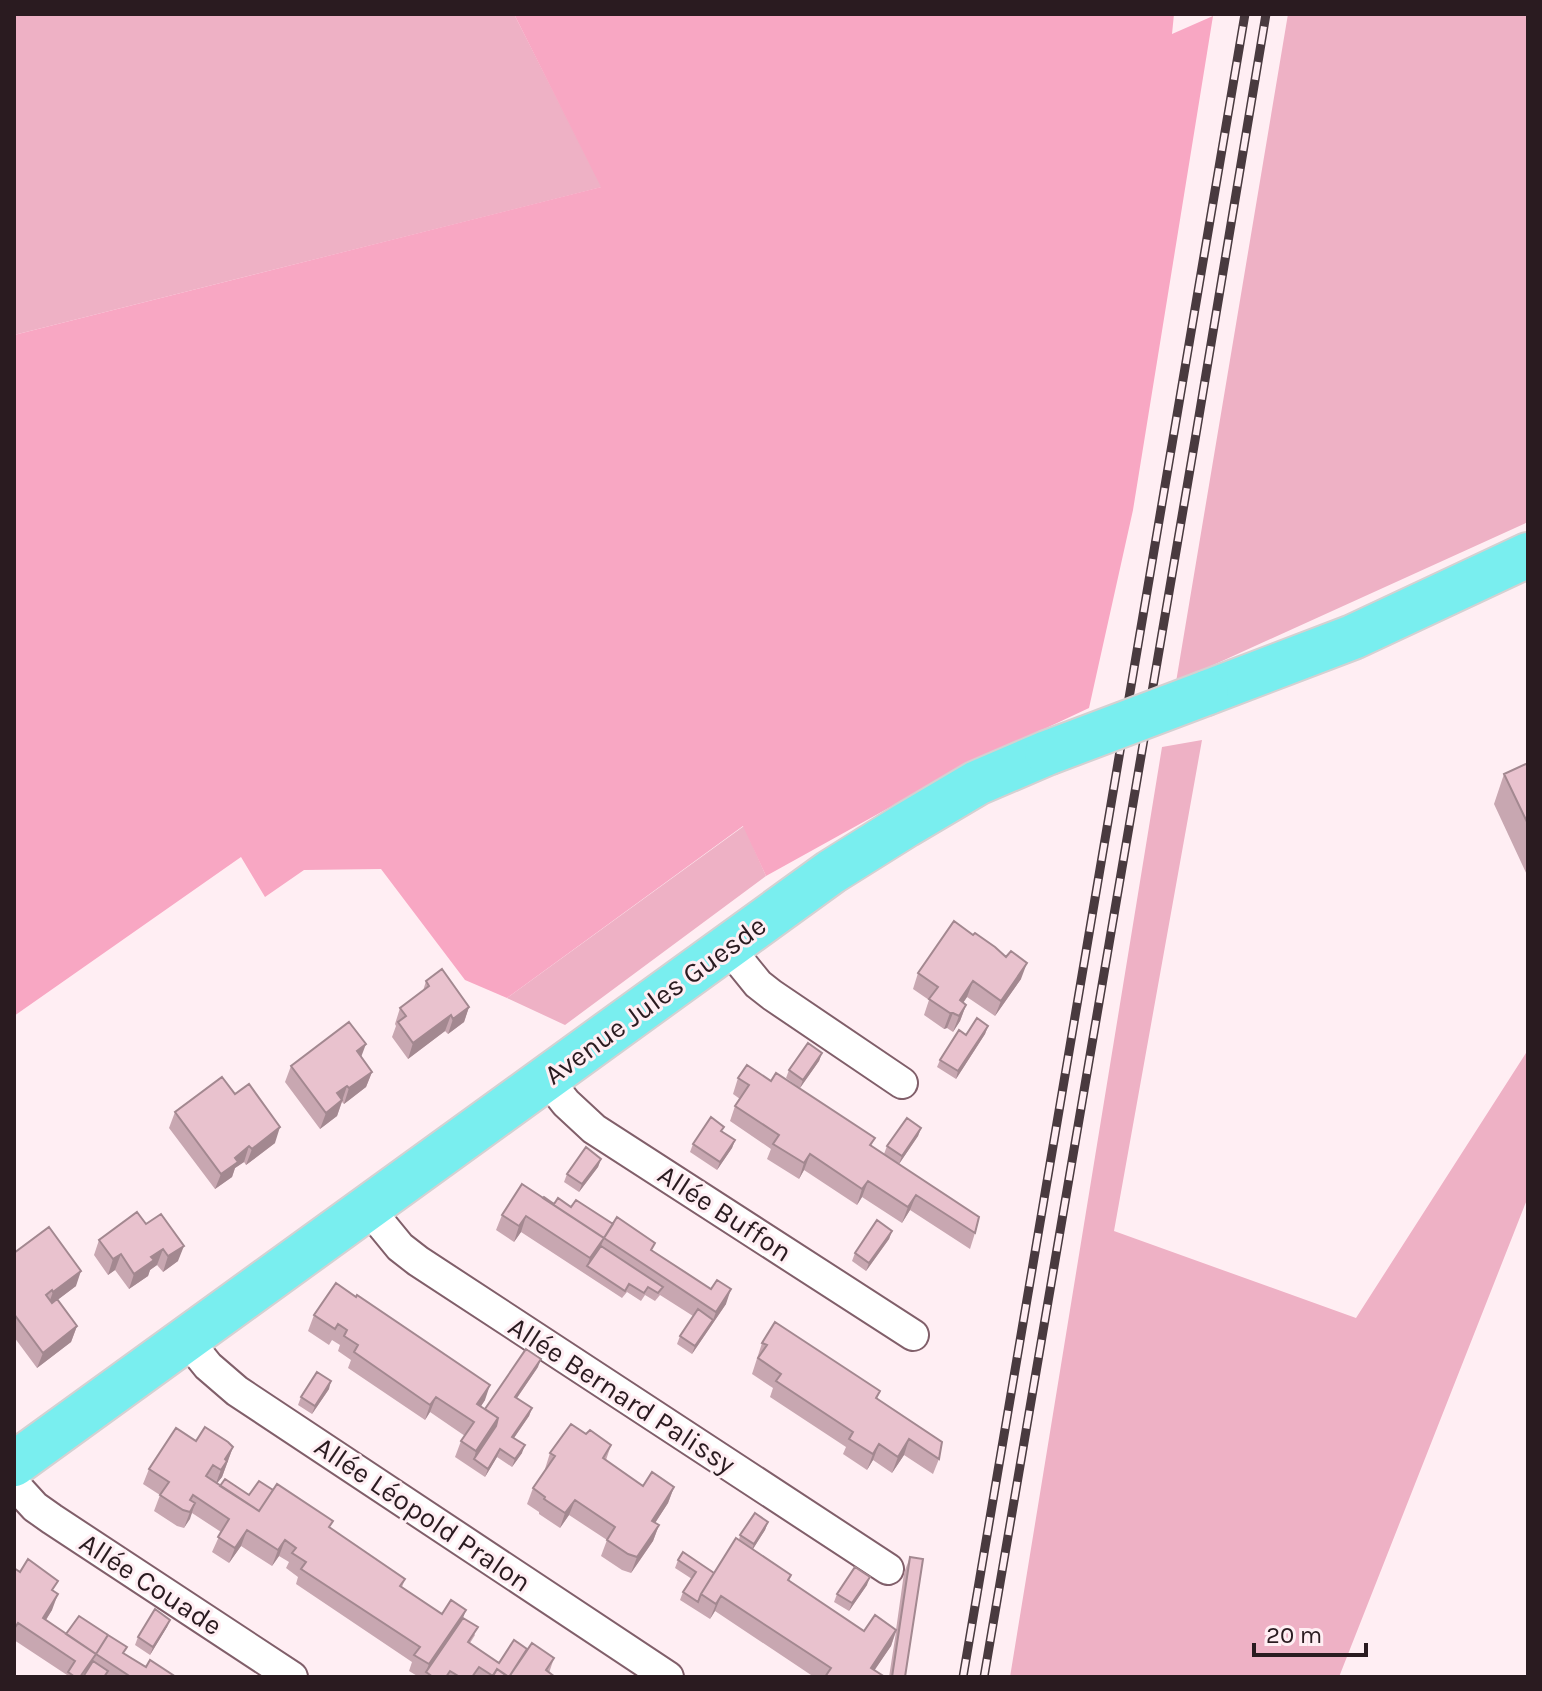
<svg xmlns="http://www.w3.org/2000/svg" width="1542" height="1691" viewBox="0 0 1542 1691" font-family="Karla,sans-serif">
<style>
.green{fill:#eeb1c5}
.forest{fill:#f8a7c3}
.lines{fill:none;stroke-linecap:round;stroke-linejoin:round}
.street-casing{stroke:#815f6a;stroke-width:34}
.primary-casing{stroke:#d4d1d2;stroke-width:48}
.street{stroke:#fff;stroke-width:30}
.primary{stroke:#79eeef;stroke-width:44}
.rail-casing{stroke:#493a3f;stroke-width:9}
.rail{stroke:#ffeef3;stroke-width:6;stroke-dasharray:18;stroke-linecap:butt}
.primary-bridge-casing{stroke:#d4d1d2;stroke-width:48;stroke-linecap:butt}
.primary-bridge{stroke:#79eeef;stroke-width:44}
.wall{fill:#c8a7b1}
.shaded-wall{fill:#a38890}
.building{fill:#e9c2ce;stroke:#a38890;stroke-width:2}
.labels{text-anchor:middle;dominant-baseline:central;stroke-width:6;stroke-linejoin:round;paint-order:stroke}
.street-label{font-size:28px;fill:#2a1b20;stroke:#ffeef3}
</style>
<rect width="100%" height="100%" fill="#ffeef3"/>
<path class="green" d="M14 14H514L602 187 14 335Z
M1288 14H1528V522L1176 682Z
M1202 740 1114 1231 1356 1318 1526 1053 1528 1054V1197L1339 1677H1010L1162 747Z
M744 826 766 876 565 1025 507 998Z"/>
<path class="forest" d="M514 14H1174L1172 34 1213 16 1133 510 1089 708 959 769 766 876 743 826 507 998 465 980 381 869 304 870 265 897 241 857 14 1016V335L601 187Z"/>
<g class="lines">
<defs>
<path id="street" d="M728 947 758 984 772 995 902 1083
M547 1079 566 1103 594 1129 913 1335
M368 1208 400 1247 418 1261 888 1569
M187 1340 208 1366 237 1391 668 1677
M14 1484 35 1507 52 1519 292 1677"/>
<path id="primary" d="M1206 693 1353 637 1528 555
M14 1464 831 872 906 825 977 783 1047 753"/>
</defs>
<use href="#street" class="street-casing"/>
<use href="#primary" class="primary-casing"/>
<use href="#street" class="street"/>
<use href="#primary" class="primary"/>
<defs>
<path id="rail" d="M963 1677 1245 14
M984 1677 1195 440 1266 14"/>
</defs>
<use href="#rail" class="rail-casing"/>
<use href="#rail" class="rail"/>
<defs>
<path id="primary-bridge" d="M1047 753 1206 693"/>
</defs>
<use href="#primary-bridge" class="primary-bridge-casing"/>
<use href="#primary-bridge" class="primary-bridge"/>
</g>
<path class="wall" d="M1528 763V877L1494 804 1504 774Z
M918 973 1021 979 995 1016 967 997 963 1003 966 1005 960 1021 953 1032 947 1028 944 1029 924 1015 929 1000 913 989Z
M426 981 469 1007 464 1022 448 1034 445 1031 408 1059 392 1037 396 1026 395 1024 400 1008 423 991Z
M988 1026 985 1034 956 1079 937 1067 940 1060 966 1035Z
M822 1053 819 1061 800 1088 786 1078 789 1070Z
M361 1057 372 1072 366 1087 344 1104 342 1102 337 1116 320 1129 285 1082 291 1066Z
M738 1078 771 1081 875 1138 871 1146 975 1233 970 1249 910 1210 902 1223 862 1197 857 1205 804 1170 799 1179 767 1159 771 1149 730 1121 735 1106 740 1099 733 1094Z
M235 1094 275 1143 246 1165 244 1162 235 1168 232 1177 215 1189 169 1128 175 1112Z
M921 1128 918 1136 899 1164 884 1154 887 1146Z
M722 1132 735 1140 732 1148 717 1170 690 1152 693 1144Z
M601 1159 598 1167 579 1192 564 1182 567 1174Z
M543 1198 554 1204 571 1207 652 1251 726 1304 692 1354 677 1344 680 1336 693 1316 660 1295 655 1301 645 1295 641 1301 627 1292 622 1298 521 1232 514 1242 496 1230 502 1215Z
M146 1224 178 1261 163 1272 157 1265 150 1270 148 1276 129 1289 115 1270 108 1275 94 1255 99 1240Z
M892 1231 889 1239 866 1271 852 1261 855 1253Z
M14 1253 76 1286 57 1300 77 1326 71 1342 37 1368 14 1337Z
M336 1283 485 1400 481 1406 485 1409 538 1367 517 1398 532 1408 529 1416 514 1438 522 1453 512 1467 497 1457 485 1477 455 1457 461 1441 465 1436 430 1412 425 1420 348 1368 351 1360 338 1351 340 1345 332 1340 329 1345 308 1331 314 1315Z
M762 1343 880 1391 877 1399 939 1459 933 1474 904 1455 892 1473 873 1460 867 1470 843 1454 846 1447 770 1397 773 1388 752 1374Z
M329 1389 312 1414 298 1405 301 1397Z
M586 1434 611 1445 606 1460 643 1486 674 1487 668 1503 655 1523 659 1525 653 1541 631 1573 622 1570 601 1556 607 1540 569 1515 560 1528 539 1514V1512L527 1504 533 1488 546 1469H545L550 1453Z
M196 1441 233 1447 222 1477 217 1483 220 1486 249 1495 330 1528 405 1579 402 1587 442 1614 463 1618 475 1635 470 1643 499 1663 527 1649 554 1658 549 1673 555 1677H479L476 1675 474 1677H419L409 1671 412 1662 296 1584 298 1577 286 1568 289 1562 279 1556 272 1566 241 1546 229 1563 212 1552 221 1532 192 1513 184 1528 177 1526 154 1511 160 1495 143 1484 149 1469Z
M768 1522 765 1530 753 1549 791 1575 789 1581 864 1631 896 1630 904 1573 910 1557 905 1677H889L896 1632 891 1646 874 1670 885 1677H814L715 1611 710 1619 680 1600 683 1592 692 1579 675 1568 678 1560 714 1573 739 1540 740 1535Z
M14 1568 54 1591 52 1610 46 1620 66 1634 125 1654 146 1667 176 1677H66L67 1675 14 1640Z
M867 1585 849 1611 834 1602 837 1594Z
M170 1620 167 1627 150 1655 135 1645 138 1637Z"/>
<path class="shaded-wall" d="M1027 963 1021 979 995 1016 1001 1001Z
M973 981 967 997 954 1016 960 1000Z
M966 1005 960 1021 953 1032 959 1016Z
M469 1007 464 1022 448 1034 453 1019Z
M950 1013H953L947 1028 944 1029Z
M451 1015 445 1031 408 1059 413 1043Z
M988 1026 985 1034 956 1079 958 1071Z
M366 1044 360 1060 357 1051Z
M822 1053 819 1061 800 1088 803 1080Z
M372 1072 366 1087 344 1104 349 1088Z
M347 1086 337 1116 320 1129 326 1113 337 1093Z
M280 1127 275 1143 246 1165 252 1149Z
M921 1128 918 1136 899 1164 902 1156Z
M735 1140 732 1148 717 1170 720 1162Z
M249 1146 244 1162 235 1168 232 1177 215 1189 221 1174 235 1158Z
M810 1154 804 1170 799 1179 804 1163Z
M601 1159 598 1167 579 1192 582 1184Z
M868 1181 862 1197 857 1205 862 1189Z
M916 1195 910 1210 902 1223 908 1207Z
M526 1216 521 1232 514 1242 519 1226Z
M892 1231 889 1239 866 1271 869 1263Z
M604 1238 598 1254 587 1266 590 1258Z
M184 1246 178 1261 163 1272 168 1256Z
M163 1249 157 1265 150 1270 148 1276 129 1289 134 1274 151 1257Z
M121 1254 115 1270 108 1275 113 1259Z
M81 1271 76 1286 47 1308 53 1292Z
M731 1289 726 1304 692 1354 695 1346 713 1320 716 1312Z
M77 1326 71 1342 37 1368 43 1353Z
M541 1359 538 1367 512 1405 515 1397Z
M331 1381 329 1389 312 1414 315 1406Z
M490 1385 485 1400 472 1420 477 1404Z
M436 1397 430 1412 425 1420 430 1405Z
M532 1408 529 1416 509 1445 512 1437Z
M498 1418 493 1434 474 1459 476 1451Z
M909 1439 904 1455 892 1473 898 1457Z
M879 1444 873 1460 867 1470 873 1454Z
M525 1445 522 1453 512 1467 515 1459Z
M233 1447 222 1477 215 1486 225 1459Z
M500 1449 497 1457 485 1477 488 1469Z
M674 1487 668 1503 646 1537 652 1521Z
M575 1500 569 1515 560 1528 565 1513Z
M195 1503 190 1519 184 1528 190 1512Z
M768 1522 765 1530 751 1552 754 1544Z
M659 1525 653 1541 631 1573 637 1557Z
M247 1530 241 1546 229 1563 235 1548Z
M285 1540 279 1556 272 1566 278 1550Z
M870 1577 867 1585 849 1611 852 1603Z
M58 1594 52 1610 37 1634 43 1618Z
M721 1596 715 1611 710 1619 716 1604Z
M466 1610 460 1626 426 1672 429 1664Z
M170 1620 167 1627 150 1655 153 1647Z
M896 1630 891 1646 870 1677 871 1668Z"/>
<path class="building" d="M1528 763V824L1504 774Z
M954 921 973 935 975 933 995 947 1006 957 1011 951 1027 963 1001 1001 973 981 960 1000 966 1005 959 1016 953 1013H950L929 999 938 987 918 973Z
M442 969 469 1007 453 1019 451 1015 413 1043 398 1022 406 1016 400 1008 429 986 426 981Z
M977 1018 988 1026 958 1071 940 1060 959 1030 966 1035Z
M349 1022 366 1044 357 1051 372 1072 349 1088 347 1086 337 1093 342 1100 326 1113 291 1066Z
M808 1043 822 1053 803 1080 789 1070Z
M747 1065 771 1081 776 1073 875 1138 870 1145 979 1217 975 1233 916 1195 908 1207 868 1181 862 1189 810 1154 804 1163 773 1144 779 1135 735 1106 749 1085 738 1078Z
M222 1077 235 1094 249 1084 280 1127 252 1149 249 1146 235 1158 238 1162 221 1174 175 1112Z
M711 1117 724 1127 721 1131 735 1140 720 1162 693 1144Z
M907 1118 921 1128 902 1156 887 1146Z
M586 1147 601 1159 582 1184 567 1174Z
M522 1184 604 1238 590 1258 526 1216 519 1226 502 1215Z
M544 1197 554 1204 558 1198 571 1207 576 1200 613 1224 604 1238 543 1198Z
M137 1212 146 1224 161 1214 184 1246 168 1256 163 1249 151 1257 154 1260 134 1274 121 1254 113 1259 99 1240Z
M617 1217 655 1243 651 1250 711 1289 717 1280 731 1289 716 1312 604 1238Z
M877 1220 892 1231 869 1263 855 1253Z
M49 1227 81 1271 53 1292 52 1290 46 1295 52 1303 57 1299 77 1326 43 1353 14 1314V1253Z
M601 1246 663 1287 658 1293 648 1287 644 1293 629 1284 625 1291 587 1266Z
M336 1283 356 1297 357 1295 490 1385 477 1404 498 1418 476 1451 461 1441 474 1422 436 1397 430 1405 354 1352 358 1345 344 1336 347 1330 338 1324 335 1329 314 1315Z
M698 1309 713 1320 695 1346 680 1336Z
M775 1322 880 1391 876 1398 942 1442 939 1459 909 1439 898 1457 879 1444 873 1454 849 1439 853 1432 776 1381 781 1374 758 1358 767 1345 762 1343Z
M526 1349 541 1359 515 1397 532 1408 512 1437 525 1445 515 1459 500 1449 488 1469 474 1459 496 1426 498 1418 485 1409Z
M317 1372 331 1381 315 1406 301 1397Z
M571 1424 586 1434 590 1430 611 1445 603 1458 643 1486 652 1472 674 1487 652 1521 659 1525 637 1557 628 1554 607 1540 615 1527 575 1500 565 1513 544 1499 545 1497 533 1488 555 1456 550 1453Z
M205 1427 228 1442 233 1447 225 1459 227 1461 221 1470 213 1465 206 1476 259 1511 277 1484 333 1521 329 1527 405 1579 400 1586 442 1614 451 1600 466 1610 429 1664 414 1655 420 1647 301 1569 306 1562 292 1553 296 1548 285 1540 278 1550 247 1530 235 1548 218 1537 229 1519 193 1495 190 1500 195 1503 190 1512 183 1510 160 1495 169 1482 149 1469 176 1428 196 1441Z
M225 1479 249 1495 259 1481 273 1490 259 1511 220 1486Z
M755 1513 768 1522 754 1544 740 1535Z
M736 1538 791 1575 788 1580 864 1631 875 1615 896 1630 871 1668 885 1677H825L831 1668 721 1596 716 1604 701 1594Z
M683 1552 714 1573 701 1594 698 1602 683 1592 696 1572 678 1560Z
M910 1557 923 1559 905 1677H892Z
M28 1559 58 1581 52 1590 58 1594 43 1618 96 1654 80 1677H75L68 1672 75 1661 18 1623 14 1629V1568L20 1572Z
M855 1567 870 1577 852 1603 837 1594Z
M155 1609 170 1620 153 1647 138 1637Z
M79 1616 108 1635 96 1654 66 1634Z
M463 1618 478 1627 468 1642 499 1663 514 1640 527 1649 509 1677 497 1669 493 1676 479 1667 472 1677H460L450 1671 446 1677H433L426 1672Z
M108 1635 127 1647 123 1653 146 1667 150 1660 176 1677H131L96 1654Z
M532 1643 554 1658 546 1670 555 1677H509Z
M93 1661 108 1671 104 1677H83Z
M497 1669 508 1677H492Z"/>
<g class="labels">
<g class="street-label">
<text transform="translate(655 1000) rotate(-36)">Avenue Jules Guesde</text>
<text transform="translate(725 1213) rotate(33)">Allée Buffon</text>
<text transform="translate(622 1395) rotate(33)">Allée Bernard Palissy</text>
<text transform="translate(423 1514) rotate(34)">Allée Léopold Pralon</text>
<text transform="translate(151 1584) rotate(33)">Allée Couade</text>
</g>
</g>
<rect width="1542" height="1691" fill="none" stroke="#2a1b20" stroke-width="32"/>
<path d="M1254 1643v12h112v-12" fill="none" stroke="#2a1b20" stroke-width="4"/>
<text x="1266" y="1643" font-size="24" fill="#2a1b20" stroke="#ffeef3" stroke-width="6" paint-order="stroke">20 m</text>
</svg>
